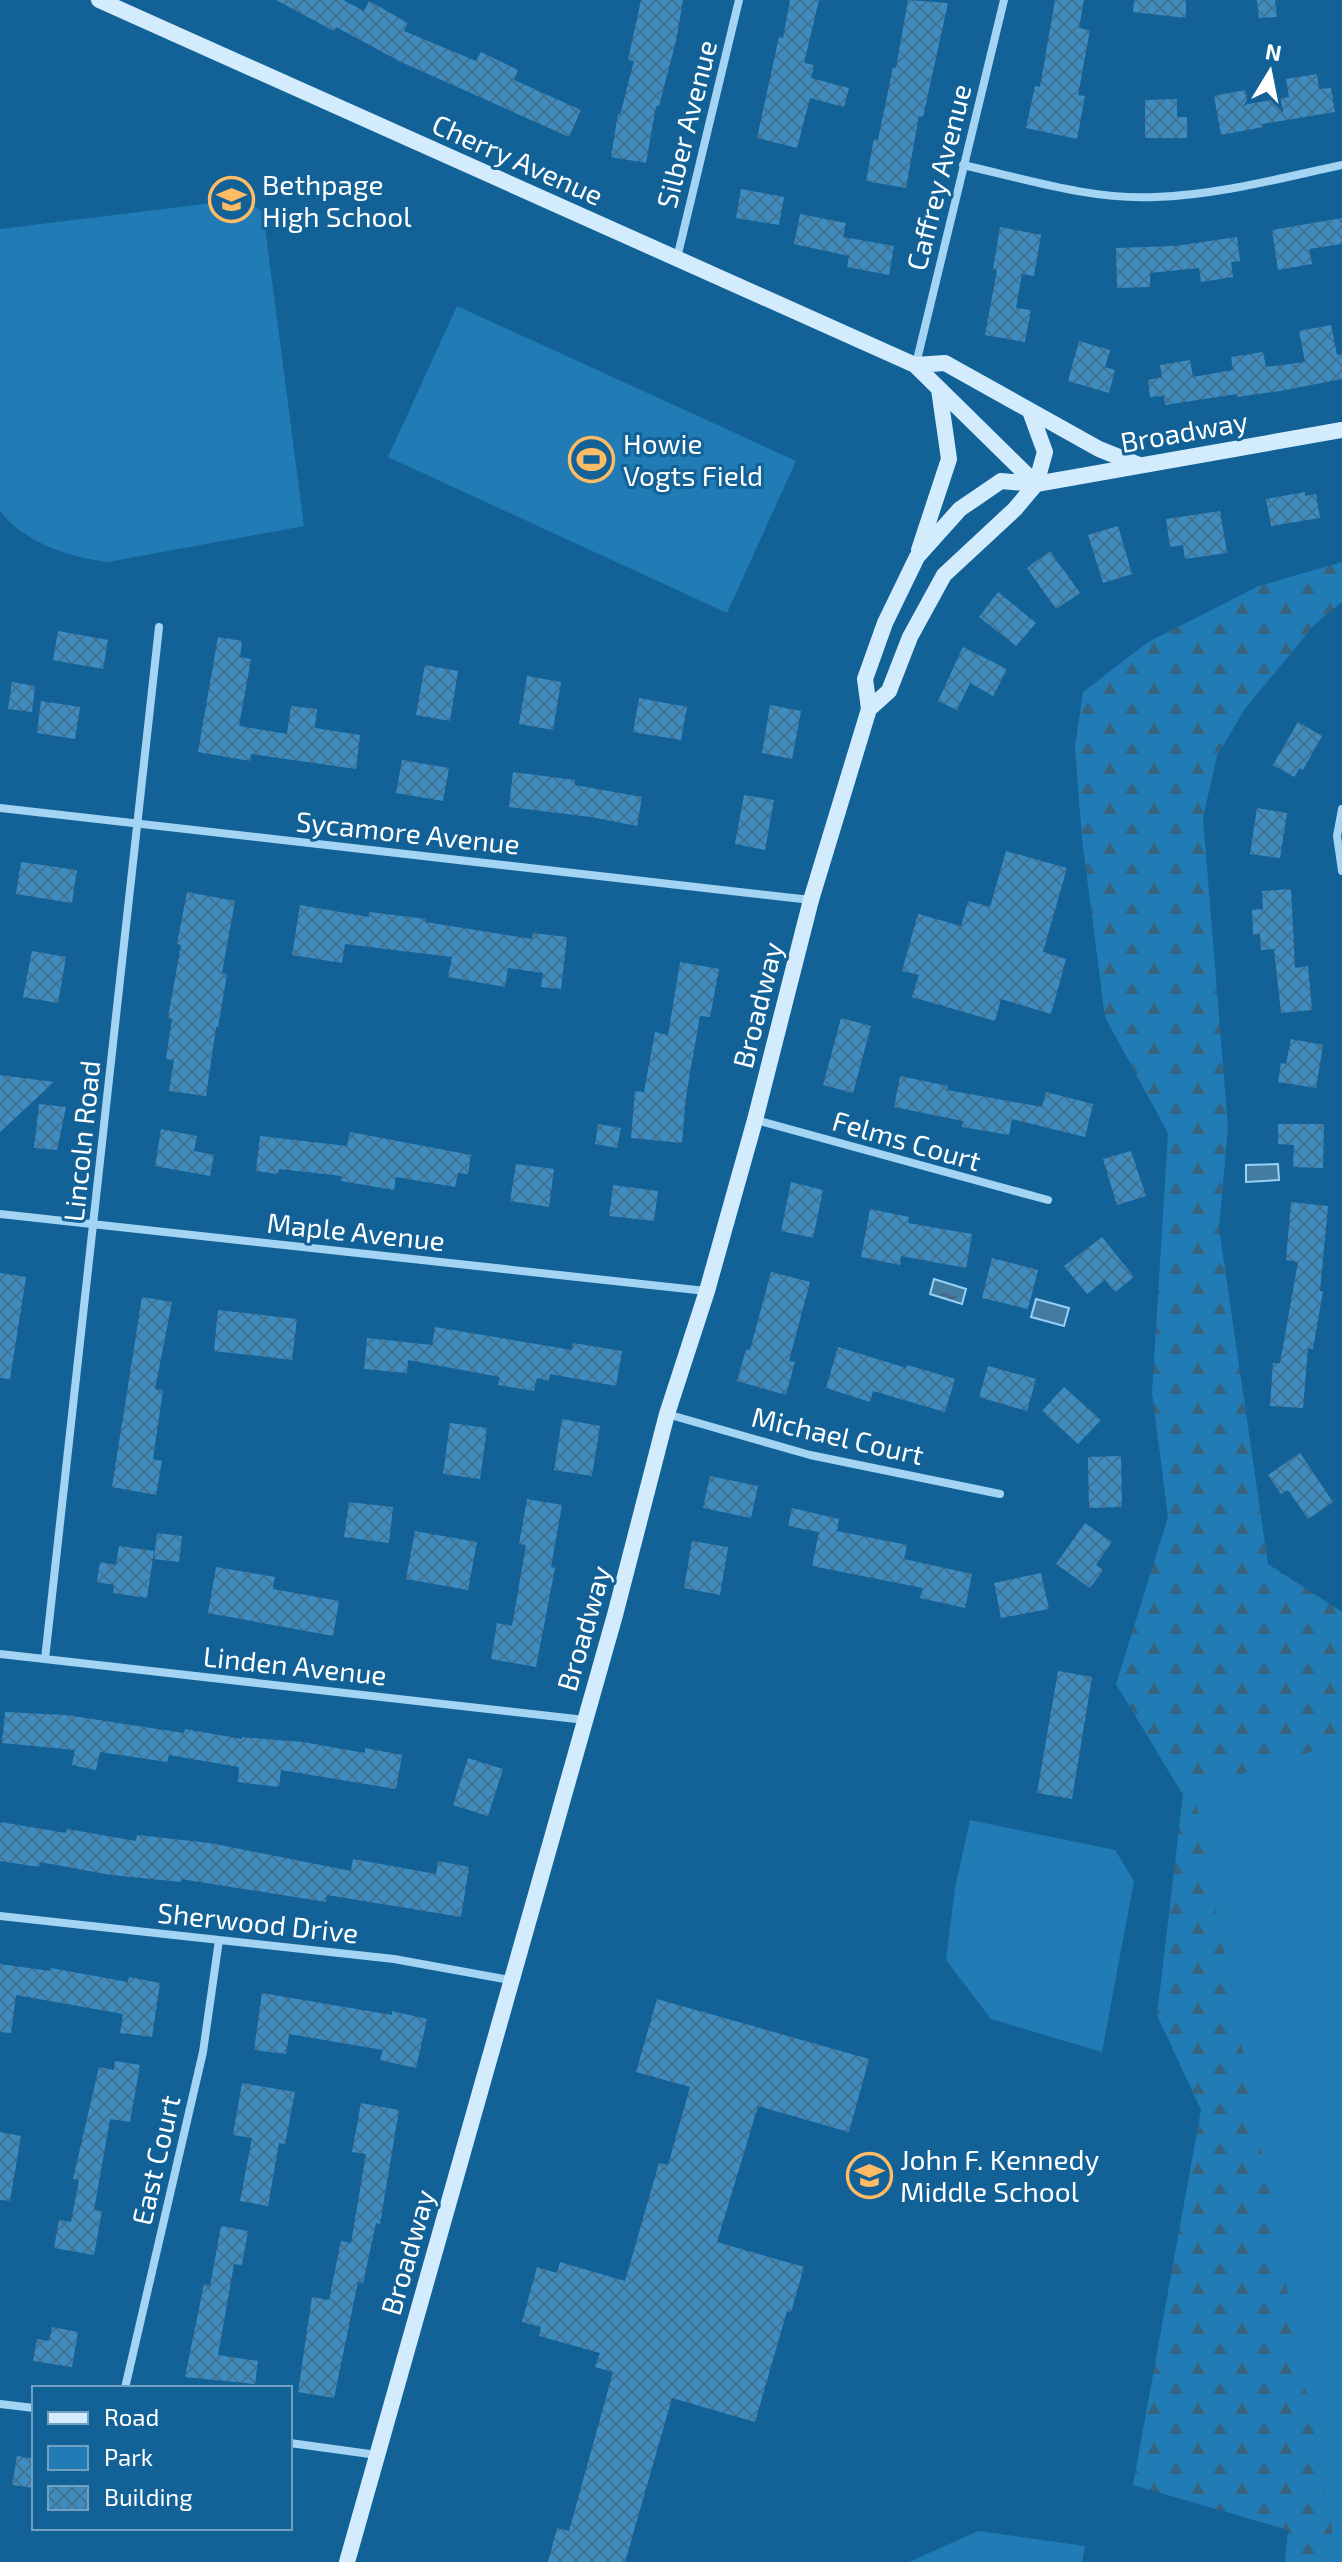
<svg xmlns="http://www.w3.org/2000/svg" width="1342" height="2562" viewBox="0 0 1342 2562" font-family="'Exo 2',sans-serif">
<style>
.forest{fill:url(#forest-firs)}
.park{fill:#217bb5}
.water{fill:url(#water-ripples);stroke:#95d1f7;stroke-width:2}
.building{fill:url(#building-cross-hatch)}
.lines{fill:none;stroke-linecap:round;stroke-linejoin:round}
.street{stroke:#a3d4f3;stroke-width:8}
.secondary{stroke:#d2ebfd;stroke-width:16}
.labels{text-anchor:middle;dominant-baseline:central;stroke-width:6;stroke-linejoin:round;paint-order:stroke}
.street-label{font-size:28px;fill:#fff;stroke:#126197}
.poi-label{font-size:28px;fill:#fff;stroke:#126197;text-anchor:start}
</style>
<defs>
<pattern id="forest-firs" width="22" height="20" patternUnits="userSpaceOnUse" patternTransform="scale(2)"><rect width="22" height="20" fill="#217bb5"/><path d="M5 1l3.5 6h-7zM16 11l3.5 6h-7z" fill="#366480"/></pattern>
<pattern id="water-ripples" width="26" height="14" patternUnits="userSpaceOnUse" patternTransform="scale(2)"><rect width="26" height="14" fill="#437ba1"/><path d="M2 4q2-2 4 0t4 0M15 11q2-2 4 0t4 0" fill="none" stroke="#486476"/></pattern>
<pattern id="building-cross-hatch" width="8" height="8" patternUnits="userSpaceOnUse" patternTransform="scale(2)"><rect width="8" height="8" fill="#3f8dc0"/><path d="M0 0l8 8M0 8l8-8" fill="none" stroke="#447392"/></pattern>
</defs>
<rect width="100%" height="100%" fill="#126197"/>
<path class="forest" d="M1342 562V602L1314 625 1244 710 1217 756 1203 818 1228 1127 1219 1228 1268 1564 1342 1612V2562H1285L1288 2530 1133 2485 1201 2110 1157 2015 1183 1795 1116 1684 1168 1517 1152 1393 1168 1133 1105 1017 1082 839 1075 747 1083 692 1148 642 1259 586Z"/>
<path class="park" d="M245 199 263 212 304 526 108 562C69 557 25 543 0 511V229Z
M457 306 796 461 727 613 388 457Z
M1342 1742V2562H1338L1194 1789Z
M970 1820 1115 1850 1134 1881 1102 2052 991 2019 946 1960 955 1888Z
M978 2531 1085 2546 1082 2562H909Z"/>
<path class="water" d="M1278 1164 1279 1180 1246 1182V1165Z
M934 1279 966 1289 962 1304 930 1294Z
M1036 1299 1069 1308 1064 1326 1031 1317Z"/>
<path class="building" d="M276 0H343L364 11 369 1 408 23 404 31 476 61 481 52 518 70 514 80 581 110 569 137 399 61 336 27 334 31Z
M641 0H683L676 41 659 106H656L646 163 611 157 618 114 620 115 634 61 628 60Z
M790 0H819L804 63 814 65 811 78 849 88 844 107 810 98 797 148 757 138 779 37 783 38Z
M908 0 948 3 923 117 919 116 906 188 866 181 874 139 878 140 893 67 896 68Z
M1055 0H1084L1079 28 1090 30 1078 95 1085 96 1077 139 1026 128 1035 86 1040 87Z
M1134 0H1186V18L1133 12Z
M1257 0H1275L1277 17 1259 18Z
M1317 74 1319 89 1331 88 1335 112 1262 124 1263 127 1221 135 1214 96 1245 90 1248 104 1289 97 1286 79Z
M1177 99V117H1187V138H1145V100Z
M741 189 784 197 779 225 736 218Z
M800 214 846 223 843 237 894 246 889 275 847 267 849 256 794 244Z
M1342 218V244L1309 249 1312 264 1278 270 1272 230Z
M1000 227 1041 235 1034 276 1022 274 1016 308 1031 310 1025 342 985 335 997 270 993 269Z
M1237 237 1240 261 1231 262 1233 277 1201 282 1199 268 1150 273V287L1117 288 1116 248 1175 246Z
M1331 325 1337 355 1342 354V379L1280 391 1237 397V394L1165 405 1164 396 1150 397 1148 380 1162 377 1160 365 1190 360 1193 377 1233 370 1231 357 1263 352 1266 367 1305 362 1299 331Z
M1079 341 1110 350 1105 367 1115 370 1109 393 1068 381Z
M1305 492V496L1316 494 1320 518 1271 526 1266 499Z
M1220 511 1227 553 1185 559 1183 545 1170 547 1166 519Z
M1118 526 1132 574 1103 583 1088 535Z
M1050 551 1080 593 1056 609 1027 568Z
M998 592 1036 623 1016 646 979 617Z
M58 631 108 640 103 669 53 660Z
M218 637 242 641 240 657 251 659 239 726 287 734 291 706 317 709 315 728 360 735 356 769 251 754 250 761 198 752Z
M963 647 1007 669 993 696 970 683 957 710 938 701Z
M425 665 458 671 450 721 416 715Z
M527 676 561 682 553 730 519 724Z
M12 682 35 686 32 712 8 709Z
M639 698 687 707 681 740 633 732Z
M41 701 80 707 75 739 37 733Z
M770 705 801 711 792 759 762 753Z
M1298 722 1322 736 1303 770 1300 768 1294 777 1273 765Z
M402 760 449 768 443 801 396 793Z
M513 772 575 780V785L642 797 637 826 591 817 509 807Z
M744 795 774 800 765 850 735 844Z
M1257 808 1287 813 1280 858 1250 854Z
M1006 851 1067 868 1043 952 1066 959 1051 1014 1001 999 995 1021 912 997 919 975 902 971 918 914 961 926 968 901 990 907Z
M21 862 77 870 72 903 16 894Z
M1291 889 1295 968 1308 966 1312 1010 1281 1013 1274 949 1261 950 1260 934 1253 935 1252 910 1263 909 1262 891Z
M187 892 235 901 222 973 227 974 218 1027H216L206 1096 169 1091 174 1060 166 1059 172 1019 168 1018 181 945 177 944Z
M300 905 369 917V912L426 919 425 922 532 939 533 933 567 937 561 989 541 987 543 973 508 968 505 987 448 977 452 957 345 944 342 963 292 955Z
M32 951 66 957 58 1003 23 997Z
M680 962 719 969 710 1017 700 1016 686 1096 682 1143 631 1138 635 1091 644 1092 655 1032 668 1035Z
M841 1018 871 1026 853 1093 823 1085Z
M1291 1039 1323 1045 1316 1088 1278 1082 1281 1063 1286 1064Z
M0 1075 54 1082 0 1132Z
M900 1076 948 1086 947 1090 1042 1107 1046 1092 1093 1104 1085 1137 1012 1119 1009 1135 962 1127 963 1121 894 1107Z
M39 1104 66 1107 57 1150 34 1148Z
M598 1124 621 1128 617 1148 595 1144Z
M1278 1124H1324L1323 1168 1293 1167 1294 1145 1278 1144Z
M161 1129 197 1136 194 1151 214 1155 210 1176 155 1166Z
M350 1132 471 1155 468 1174 458 1173 455 1187 396 1177 394 1190 341 1181 342 1176 279 1169 278 1174 256 1171 260 1136 347 1146Z
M1131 1151 1146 1196 1117 1205 1103 1159Z
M516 1164 554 1169 549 1207 510 1201Z
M791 1182 823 1190 813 1238 781 1231Z
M613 1185 658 1191 654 1221 609 1216Z
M1291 1202 1328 1206 1320 1291H1323L1313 1349 1308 1348 1303 1408 1270 1406 1273 1363H1280L1298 1262 1286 1260Z
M870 1209 909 1217 908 1223 972 1234 966 1268 901 1256 900 1265 861 1257Z
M1102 1237 1134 1277 1115 1292 1105 1280 1087 1294 1064 1266Z
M992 1258 1038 1270 1028 1309 982 1298Z
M771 1272 810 1282 789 1361 795 1362 786 1395 737 1381 746 1349 750 1350Z
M0 1273 26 1277 10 1379 0 1378Z
M142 1297 172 1302 155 1389 163 1390 153 1459 162 1461 156 1495 112 1487Z
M218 1310 297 1319 292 1360 214 1351Z
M435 1327 572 1350 573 1343 622 1351 616 1386 550 1374 549 1381 537 1378 534 1391 498 1385 500 1377 408 1360 407 1373 364 1369 367 1338 432 1345Z
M838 1347 906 1368 907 1365 955 1379 945 1412 873 1391 870 1402 826 1388Z
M988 1366 1036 1379 1027 1411 979 1397Z
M1064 1387 1101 1420 1078 1444 1042 1411Z
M562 1419 600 1426 592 1476 554 1470Z
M450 1423 487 1428 480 1479 443 1474Z
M1300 1453 1333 1502 1308 1519 1288 1490 1281 1494 1268 1475Z
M1121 1456 1122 1507 1089 1508 1088 1457Z
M710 1476 758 1486 751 1518 703 1508Z
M527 1499 562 1505 551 1567 555 1568 536 1667 491 1659 497 1623 512 1626 526 1545 519 1544Z
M349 1502 393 1507 389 1543 344 1537Z
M792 1508 839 1519 837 1531 907 1545 904 1559 972 1574 965 1608 920 1598 923 1588 812 1566 819 1532 788 1526Z
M1085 1523 1112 1542 1096 1565 1103 1570 1090 1588 1056 1564Z
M415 1531 477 1542 468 1590 406 1579Z
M157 1533 182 1536 179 1562 154 1559Z
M692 1541 728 1547 720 1595 684 1588Z
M119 1546 154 1551 147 1598 113 1593 114 1585 97 1582 100 1562 116 1565Z
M216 1567 275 1577 273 1589 339 1601 333 1636 208 1613Z
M1041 1573 1049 1609 1001 1618 994 1583Z
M1058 1671 1092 1677 1072 1799 1037 1793Z
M5 1712 66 1715 184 1733 185 1729 242 1739V1737L303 1742 365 1753V1748L402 1755 396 1789 281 1770 279 1787 238 1782 239 1767 169 1755 167 1762 100 1752 96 1770 72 1765 75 1750 2 1743Z
M468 1758 503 1769 488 1816 453 1805Z
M0 1822 66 1833 67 1829 136 1841 137 1835 210 1843 351 1871 353 1859 436 1874 438 1861 469 1867 461 1917 327 1895 326 1902 181 1879V1882L111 1875 40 1862 39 1867 0 1861Z
M0 1964 50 1971 51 1968 128 1982 129 1977 160 1983 152 2037 120 2033 123 2014 16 1995 11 2033 0 2032Z
M262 1993 392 2015V2011L427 2019 416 2068 380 2060 383 2050 289 2034 286 2054 254 2050Z
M657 1999 869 2059 849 2132 758 2106 717 2242 804 2267 791 2312 787 2311 755 2422 672 2398 625 2562H548L557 2528 569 2531 613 2372 595 2367 600 2353 539 2336 541 2327 522 2322 537 2267 557 2273 560 2262 625 2281 659 2163 668 2165 690 2087 636 2072Z
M115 2061 140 2065 130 2122 110 2119 94 2210 102 2211 94 2255 54 2248 59 2220 71 2222 79 2180 73 2179 99 2067 114 2070Z
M242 2083 295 2092 285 2144 279 2143 268 2206 240 2201 252 2138 233 2135Z
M361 2103 399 2110 380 2224 376 2223 363 2283 358 2282 334 2398 298 2392 312 2297 329 2300 341 2241 351 2243 366 2154 352 2152Z
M0 2132 21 2136 10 2201 0 2200Z
M221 2226 248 2231 242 2265 234 2264 218 2355 258 2361 255 2384 185 2377 204 2284 210 2286Z
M52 2327 78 2332 72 2367 33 2361 37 2339 49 2341Z
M17 2456 34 2459V2488L12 2485Z"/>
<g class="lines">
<path class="street" d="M963 165C1026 179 1090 200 1155 197 1218 195 1281 178 1342 165
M677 258 739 0
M916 364 1004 0
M0 808 811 900
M1342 809 1337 836 1342 871
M756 1120 1048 1200
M0 1214 706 1291
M667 1414 810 1455 1000 1494
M0 1654 585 1720
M45 1659 159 627
M0 1916 394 1959 510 1980
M125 2388 203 2052 219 1940
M0 2404 34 2408
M290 2443 377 2455"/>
<path class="secondary" d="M99 0 915 365 1036 484
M915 365 945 363 1099 449 1139 465
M919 550 949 459 939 389
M869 709 889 691 910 637 944 575 1015 509 1036 484 1045 452 1030 411
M347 2562 615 1615 667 1414 707 1291 755 1120 811 900 869 709 865 679 885 623 917 557 960 509 1001 481 1036 484 1342 430"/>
</g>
<defs>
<symbol id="school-ring" viewBox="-11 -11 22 22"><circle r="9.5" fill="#126197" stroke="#ffbb65" stroke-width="1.5"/><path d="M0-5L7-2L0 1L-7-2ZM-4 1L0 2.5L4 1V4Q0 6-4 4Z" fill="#ffbb65"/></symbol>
<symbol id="stadium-ring" viewBox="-11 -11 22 22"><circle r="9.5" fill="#126197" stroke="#ffbb65" stroke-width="1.5"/><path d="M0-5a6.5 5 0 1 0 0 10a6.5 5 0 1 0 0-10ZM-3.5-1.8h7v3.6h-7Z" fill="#ffbb65"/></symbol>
</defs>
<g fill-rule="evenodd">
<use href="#school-ring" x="206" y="174" width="51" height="51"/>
<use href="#stadium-ring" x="566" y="434" width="51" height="51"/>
<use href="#school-ring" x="844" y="2150" width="51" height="51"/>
</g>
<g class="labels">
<g class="street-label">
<text transform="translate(686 124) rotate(-76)">Silber Avenue</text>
<text transform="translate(518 159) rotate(24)">Cherry Avenue</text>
<text transform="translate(938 177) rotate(-76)">Caffrey Avenue</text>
<text transform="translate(1184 431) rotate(-10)">Broadway</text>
<text transform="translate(408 832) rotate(6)">Sycamore Avenue</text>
<text transform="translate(757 1005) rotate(-76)">Broadway</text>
<text transform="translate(907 1140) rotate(16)">Felms Court</text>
<text transform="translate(81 1141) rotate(-84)">Lincoln Road</text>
<text transform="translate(356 1231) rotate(6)">Maple Avenue</text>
<text transform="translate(838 1435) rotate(13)">Michael Court</text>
<text transform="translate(583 1628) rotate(-74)">Broadway</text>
<text transform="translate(295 1665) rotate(6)">Linden Avenue</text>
<text transform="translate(258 1922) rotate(6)">Sherwood Drive</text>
<text transform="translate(155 2160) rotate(-77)">East Court</text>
<text transform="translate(407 2252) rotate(-74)">Broadway</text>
</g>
<g class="poi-label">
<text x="262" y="184">Bethpage<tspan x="262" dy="32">High School</tspan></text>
<text x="623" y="443">Howie<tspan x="623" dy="32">Vogts Field</tspan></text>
<text x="900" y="2159">John F. Kennedy<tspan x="900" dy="32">Middle School</tspan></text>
</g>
</g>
<rect x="32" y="2386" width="260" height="144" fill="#126197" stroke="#71a0c1" stroke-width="2"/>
<rect x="48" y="2412" width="40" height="12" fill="#d2ebfd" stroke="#71a0c1" stroke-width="2"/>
<text x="104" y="2426" font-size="24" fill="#ffffff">Road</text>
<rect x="48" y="2446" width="40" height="24" fill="#217bb5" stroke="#71a0c1" stroke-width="2"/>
<text x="104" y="2466" font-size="24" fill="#ffffff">Park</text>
<rect x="48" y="2486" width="40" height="24" fill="url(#building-cross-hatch)" stroke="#71a0c1" stroke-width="2"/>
<text x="104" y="2506" font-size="24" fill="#ffffff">Building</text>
<g transform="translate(1270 72) rotate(10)" stroke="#126197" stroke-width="6" paint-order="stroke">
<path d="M0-6L14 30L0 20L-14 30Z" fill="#ffffff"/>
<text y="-12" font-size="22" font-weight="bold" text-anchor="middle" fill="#ffffff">N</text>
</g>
</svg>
